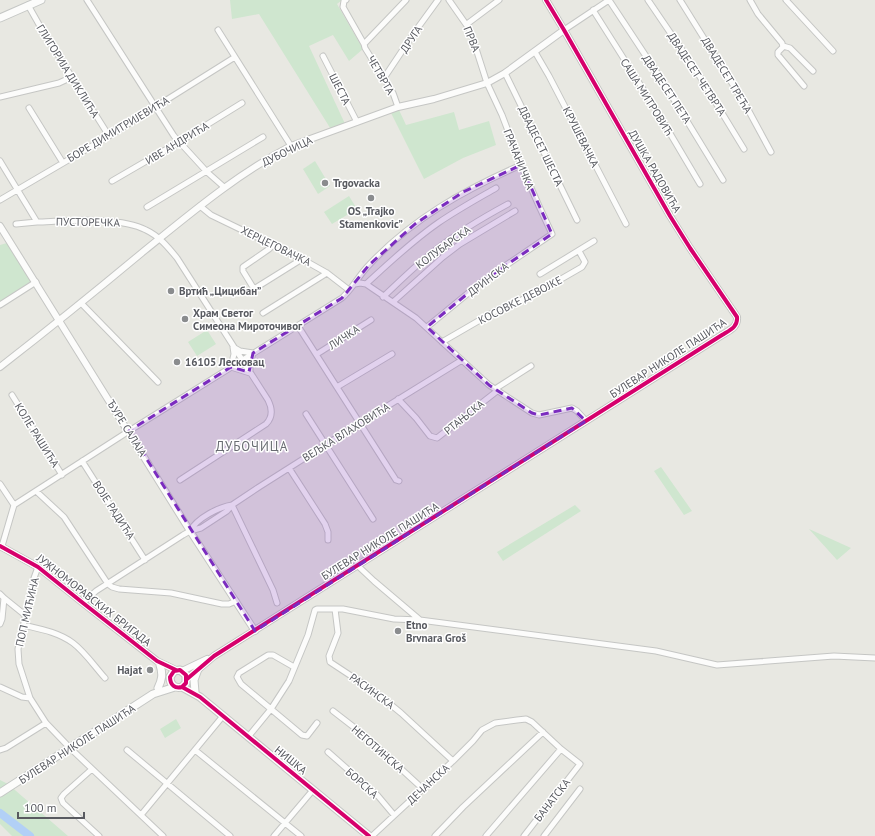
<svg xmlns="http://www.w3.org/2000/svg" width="875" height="836" viewBox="0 0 875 836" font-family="'PT Sans',sans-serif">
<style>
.green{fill:#cfe6cf}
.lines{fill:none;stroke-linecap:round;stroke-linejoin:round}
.river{stroke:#b2d0f6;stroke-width:8}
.minor-casing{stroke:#c5c6c4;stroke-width:7}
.tertiary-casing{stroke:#c5c6c4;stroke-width:8}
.secondary-casing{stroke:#c5c7c5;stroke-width:9}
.minor{stroke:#fcfcfb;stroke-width:5}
.tertiary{stroke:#fcfcfb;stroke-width:6}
.secondary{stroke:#fcfcfb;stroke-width:7}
.cycleway-casing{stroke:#fff;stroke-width:6}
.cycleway{stroke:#d6006c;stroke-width:4}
.marked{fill:#7b2cbf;fill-opacity:0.2;stroke:#7b2cbf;stroke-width:3;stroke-dasharray:8 5;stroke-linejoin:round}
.poi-dot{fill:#8a8c8e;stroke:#fff;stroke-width:1.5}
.labels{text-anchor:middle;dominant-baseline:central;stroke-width:3;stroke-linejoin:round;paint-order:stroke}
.street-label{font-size:11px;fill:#585a60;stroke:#fff}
.poi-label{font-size:11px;font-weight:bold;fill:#585a60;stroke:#fff;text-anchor:start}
.quarter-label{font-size:13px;letter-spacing:1px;fill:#696c72;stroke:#fff}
</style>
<rect width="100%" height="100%" fill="#e8e8e2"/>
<path class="green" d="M230 0H342L337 4 363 49 349 61 333 35 309 46 346 126 332 131 259 14 232 19Z
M399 110 406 125 454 112 459 130 489 121 496 145 463 158 424 179 391 113Z
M315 161 330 186 318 194 303 169Z
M349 196 357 209 332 224 324 212Z
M7 243 31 282 0 302V245Z
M207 330 216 344 197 356 188 342Z
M661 467 692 511 684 515 654 471Z
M575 505 581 511 503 561 497 552Z
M809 529 851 548 837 560Z
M176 719 181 728 165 738 160 729Z
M0 780 8 784 68 836H12L0 824Z"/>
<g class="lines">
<path class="river" d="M0 813 30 836"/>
<defs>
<path id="minor" d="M87 0 174 136 207 172 224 187
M346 0 344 1 343 7 364 44 365 48 393 93 398 107
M648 0 697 72 744 149
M680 0 745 104 771 152
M750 0 758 14 782 43 783 47 778 52V55L804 86
M786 0 833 51
M28 5 41 28 109 136
M593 10 655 108 700 184
M467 24 499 0
M218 30 291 146
M564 30 609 0 665 85 723 180
M364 44 406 0
M783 46 790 48 813 71
M535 52 549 76 626 224
M323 56 357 122
M505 73 577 220
M384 78 414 33 438 0
M0 97 59 83 72 77
M29 108 63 163
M0 161 37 222C67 221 120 216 146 230 159 236 168 247 177 258L268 400C272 408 273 417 266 424L180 480
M112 181 179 142 242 103
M0 200 109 136 235 57
M200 206 211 215 302 259 327 273 349 290
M147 207 263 137
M16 224 37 222
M274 244 269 249 243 267V271L254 289 302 259
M540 274 594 241
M355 284 360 283 366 284 416 318 489 385 532 413 539 415 572 408 577 411 586 421
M366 284C389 263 412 241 438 223 457 210 477 199 496 188
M383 297C400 281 416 265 434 251 457 233 482 218 508 204
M393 302 443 257 460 244 515 211
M81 303 158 382
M0 305 36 282
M263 313 327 273
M298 326 396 480 399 481
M427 327 483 281 552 234 539 206 521 165 502 115 487 83 470 30 449 0
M442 342 499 309 508 307 556 282 582 267 585 262 579 251
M233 347 240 351 253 353 250 365V373L231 367 234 354Z
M317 354 371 320
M337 387 392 354
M495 389 531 366
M12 395 62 475
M398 399 416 418 430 436 437 438 497 391
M306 414 373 519
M82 461 145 560
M289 468 325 524 328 532V540
M0 484 14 505
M36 491 64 517 108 584 112 587 119 589 171 593 222 604H229L236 601
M232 505 273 590 277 603
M190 531C197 518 219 507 232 505
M2 546 14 505 129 431 342 298C353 288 359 275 369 265 412 219 464 190 521 165
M38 567 34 578 18 649 19 664 30 698 46 723 70 748 163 836
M0 594 4 598 2 619 0 624
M4 598 25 615
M83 603 96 591 183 535 190 531 201 528 227 511 232 505 259 487 360 423 462 360
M335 609 338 633 329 656 330 662 374 691 401 713 453 761
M420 620 656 651 717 665 834 656 875 658
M23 625C40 629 58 632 73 643 85 652 95 667 105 678
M294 667 273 655H268L239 673 237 677 241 684 302 735 307 736 317 723
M0 687 22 697 30 698
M333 711 364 735 423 789
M248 737 271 709 289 681 308 635 315 610 317 609H343L394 619 420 620 374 581 358 566
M0 750 6 748 46 723
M127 750 230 836
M195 750 301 836
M328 752 378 796 394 815
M92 769 64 794 61 798 63 803 99 836
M141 815 223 716
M274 836 313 790
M372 836 453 761 473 741 482 730 495 723 517 720 526 719 532 722 561 749 580 764 524 836
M435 836 463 807 543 732
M486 836 561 749
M544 836 580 789"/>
<path id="tertiary" d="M0 226 190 531 255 631
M0 367C49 329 96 291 144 251 191 213 237 174 291 146L398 107 434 99 487 83 505 73 564 30
M0 546 38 567 83 603 157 661 176 670
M182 671 207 659
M187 679 214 656 722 335C730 330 738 327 737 317L690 248 670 216 564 30 546 0"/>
<path id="secondary" d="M0 18 41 0
M182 687 186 683V675L180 670 174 671 170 677C170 685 175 689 182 687L200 697 369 836
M158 688C162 680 163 674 160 665
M195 692 194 680 198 669
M0 793 153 694 175 687"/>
</defs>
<use href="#minor" class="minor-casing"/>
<use href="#tertiary" class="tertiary-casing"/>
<use href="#secondary" class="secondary-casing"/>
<use href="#minor" class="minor"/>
<use href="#tertiary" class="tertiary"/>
<use href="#secondary" class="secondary"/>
<defs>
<path id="cycleway" d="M0 546 38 567 83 603 157 661 176 670
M187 679 214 656 722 335C730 330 738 327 737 317L690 248 670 216 564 30 546 0
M182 687 186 683V675L180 670 174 671 170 677C170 685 175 689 182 687L200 697 369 836"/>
</defs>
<use href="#cycleway" class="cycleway-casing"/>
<use href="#cycleway" class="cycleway"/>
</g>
<path class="marked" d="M521 165 552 234 483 281 427 327 489 385 532 413 539 415 572 408 586 421 255 631 129 431 231 367 249 372 253 353 342 298 369 265 415 224 463 192Z"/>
<g class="poi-dot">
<circle cx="325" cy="183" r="4"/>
<circle cx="371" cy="198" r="4"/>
<circle cx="171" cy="291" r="4"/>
<circle cx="185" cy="319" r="4"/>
<circle cx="177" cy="362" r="4"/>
<circle cx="398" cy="631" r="4"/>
<circle cx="150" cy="670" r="4"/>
</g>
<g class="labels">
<g class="street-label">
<text transform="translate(411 39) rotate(-56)">ДРУГА</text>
<text transform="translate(472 39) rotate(68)">ПРВА</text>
<text transform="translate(68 71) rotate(58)">ГЛИГОРИЈА ДИКЛИЋА</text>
<text transform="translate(697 74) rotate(57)">ДВАДЕСЕТ ЧЕТВРТА</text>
<text transform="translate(381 75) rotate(60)">ЧЕТВРТА</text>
<text transform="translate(727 75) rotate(59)">ДВАДЕСЕТ ТРЕЋА</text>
<text transform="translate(340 89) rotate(63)">ШЕСТА</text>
<text transform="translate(667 89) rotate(57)">ДВАДЕСЕТ ПЕТА</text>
<text transform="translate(647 97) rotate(58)">САША МИТРОВИЋ</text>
<text transform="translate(118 129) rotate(-31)">БОРЕ ДИМИТРИЈЕВИЋА</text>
<text transform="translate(581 137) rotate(63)">КРУШЕВАЧКА</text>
<text transform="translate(177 143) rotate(-31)">ИВЕ АНДРИЋА</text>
<text transform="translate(541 146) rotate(64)">ДВАДЕСЕТ ШЕСТА</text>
<text transform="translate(287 151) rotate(-26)">ДУБОЧИЦА</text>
<text transform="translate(519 159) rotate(68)">ГРАЧАНИЧКА</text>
<text transform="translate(655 171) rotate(60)">ДУШКА РАДОВИЋА</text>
<text transform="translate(88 222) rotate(1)">ПУСТОРЕЧКА</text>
<text transform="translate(276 246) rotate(26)">ХЕРЦЕГОВАЧКА</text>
<text transform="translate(443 247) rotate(-36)">КОЛУБАРСКА</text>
<text transform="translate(488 279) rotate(-37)">ДРИНСКА</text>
<text transform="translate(520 300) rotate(-27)">КОСОВКЕ ДЕВОЈКЕ</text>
<text transform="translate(344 337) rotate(-33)">ЛИЧКА</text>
<text transform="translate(668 358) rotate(-33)">БУЛЕВАР НИКОЛЕ ПАШИЋА</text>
<text transform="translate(464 417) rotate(-39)">РТАЊСКА</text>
<text transform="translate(127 428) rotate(58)">ЂУРЕ САЛАЈА</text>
<text transform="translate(346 432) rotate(-32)">ВЕЉКА ВЛАХОВИЋА</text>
<text transform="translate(37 435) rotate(58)">КОЛЕ РАШИЋА</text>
<text transform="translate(114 510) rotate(57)">ВОЈЕ РАДИЋА</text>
<text transform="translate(380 541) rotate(-32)">БУЛЕВАР НИКОЛЕ ПАШИЋА</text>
<text transform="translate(94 600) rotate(38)">ЈУЖНОМОРАВСКИХ БРИГАДА</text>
<text transform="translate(27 612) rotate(-77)">ПОП МИЋИНА</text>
<text transform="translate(372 691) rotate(36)">РАСИНСКА</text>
<text transform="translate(77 744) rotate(-33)">БУЛЕВАР НИКОЛЕ ПАШИЋА</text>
<text transform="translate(378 749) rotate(41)">НЕГОТИНСКА</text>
<text transform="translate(291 760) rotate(39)">НИШКА</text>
<text transform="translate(362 783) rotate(42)">БОРСКА</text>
<text transform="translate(428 784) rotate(-43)">ДЕЧАНСКА</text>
<text transform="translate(552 800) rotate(-52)">БАНАТСКА</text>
</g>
<g class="poi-label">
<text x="333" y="183">Trgovacka</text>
<text x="371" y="211" text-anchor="middle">OS „Trajko<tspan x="371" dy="13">Stamenkovic”</tspan></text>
<text x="179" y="291">Вртић „Цицибан”</text>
<text x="193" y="313">Храм Светог<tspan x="193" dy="13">Симеона Мироточивог</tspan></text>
<text x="185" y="362">16105 Лесковац</text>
<text x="406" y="625">Etno<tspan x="406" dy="13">Brvnara Groš</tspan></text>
<text x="142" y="670" text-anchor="end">Hajat</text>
</g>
<g class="quarter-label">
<text x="252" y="446">ДУБОЧИЦА</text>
</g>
</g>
<path d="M18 812v6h66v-6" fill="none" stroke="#585a60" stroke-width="2"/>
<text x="24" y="812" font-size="12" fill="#585a60" stroke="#ffffff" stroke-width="3" paint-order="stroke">100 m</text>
</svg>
